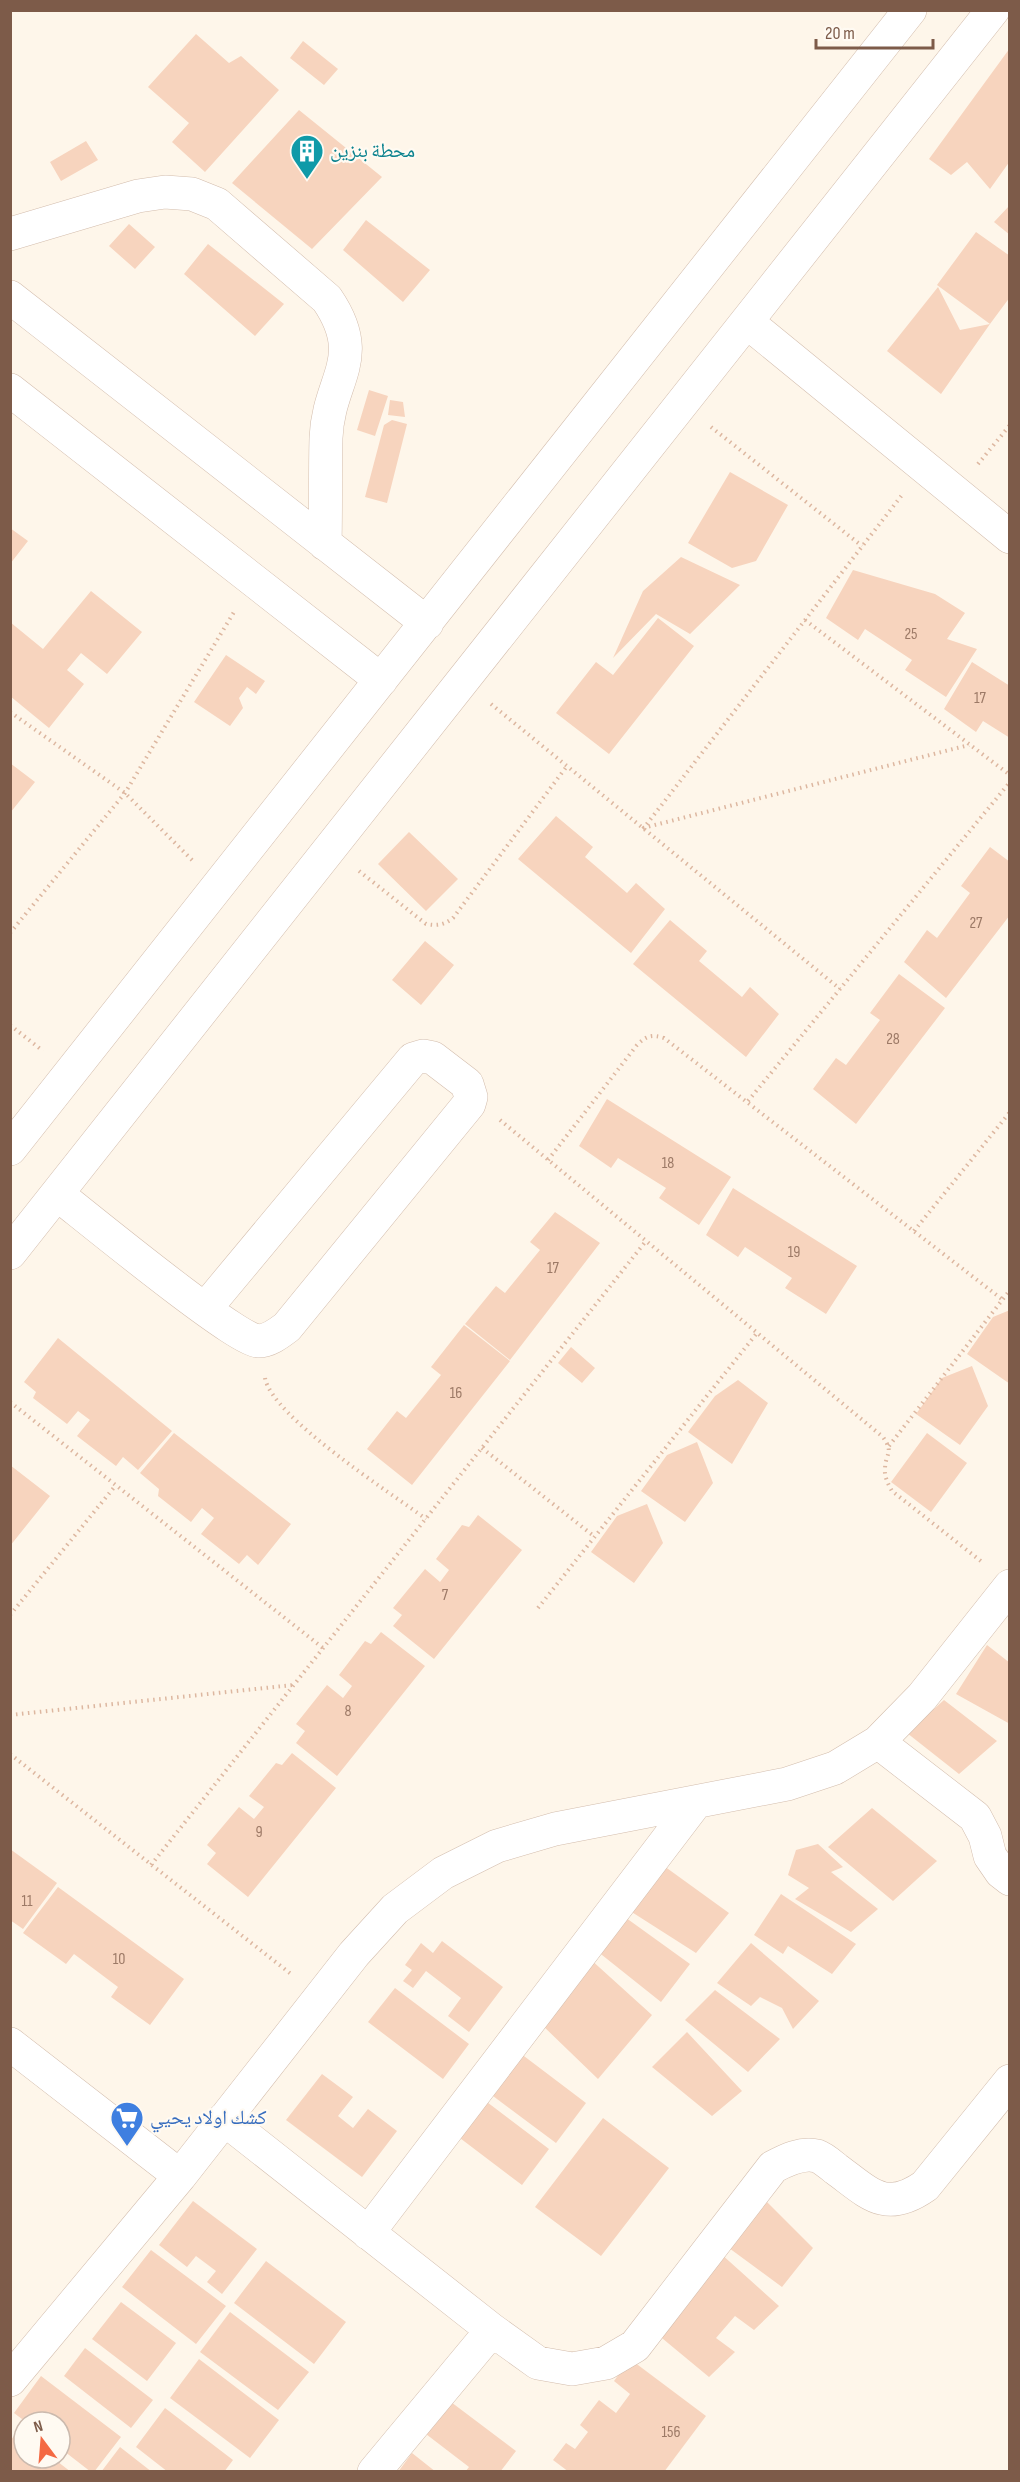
<svg xmlns="http://www.w3.org/2000/svg" width="1020" height="2482" viewBox="0 0 1020 2482" font-family="'Sofia Sans Condensed','Noto Naskh Arabic',sans-serif">
<style>
.building{fill:#f7d4be}
.lines{fill:none;stroke-linecap:round;stroke-linejoin:round}
.minor-casing{stroke:#d3bdad;stroke-width:34}
.path{stroke:#ddb7a0;stroke-width:4;stroke-dasharray:1.5 4.5;stroke-linecap:butt}
.minor{stroke:#fff;stroke-width:33}
.labels{text-anchor:middle;dominant-baseline:central;stroke-width:4.5;stroke-linejoin:round;paint-order:stroke}
.number-label{font-size:16px;fill:#9c7966}
.culture-label{font-size:20px;fill:#0d838f;stroke:#fffaf2;text-anchor:start}
.shop-label{font-size:20px;fill:#366cbe;stroke:#fffaf2;text-anchor:start}
</style>
<rect width="100%" height="100%" fill="#fef6ea"/>
<path class="building" d="M196 34 229 63 241 56 279 90 205 172 172 142 189 123 148 87Z
M303 41 338 69 324 85 290 58Z
M1010 48V161L990 189 967 162 951 175 929 159Z
M299 110 382 177 312 249 232 183Z
M86 141 98 160 61 181 50 162Z
M1010 205V235L994 222Z
M366 220 430 270 403 302 343 250Z
M129 224 155 247 135 269 109 246Z
M976 232 1010 256V297L990 324 937 285Z
M208 244 284 304 255 336 184 274Z
M938 287 960 330 990 324 941 394 887 351Z
M369 390 388 396 375 436 357 430Z
M390 400 403 402 405 417 388 415Z
M392 420 407 424 387 503 365 497 384 425Z
M730 472 788 505 756 561 732 568 688 543Z
M10 528 28 541 10 564Z
M681 557 740 585 690 634 656 614 613 658 643 591Z
M853 570 935 594 965 613 947 639 977 649 946 697 905 670 912 660 865 629 858 640 826 618Z
M91 591 142 632 107 674 81 653 67 670 84 684 49 728 10 696V622L43 649Z
M658 618 694 646 609 754 556 713 596 662 613 675Z
M226 655 265 681 256 694 247 687 239 698 243 708 230 726 194 702Z
M972 662 1010 686V738L983 721 976 732 944 709Z
M10 763 35 782 10 813Z
M556 816 593 847 585 857 627 893 636 883 665 909 631 953 518 859Z
M409 832 458 879 426 911 378 864Z
M990 847 1010 862V915L946 998 904 962 927 930 937 938 970 893 961 886Z
M670 920 707 951 699 961 742 997 750 987 779 1014 746 1057 633 964Z
M425 941 454 965 421 1005 392 980Z
M899 974 945 1008 856 1124 813 1089 836 1058 846 1065 880 1020 870 1013Z
M607 1099 731 1177 699 1225 659 1198 666 1188 618 1158 611 1168 579 1146Z
M733 1188 857 1266 826 1314 785 1288 792 1278 745 1247 738 1257 706 1235Z
M555 1212 600 1243 510 1360 465 1324 496 1286 505 1293 540 1250 530 1242Z
M1010 1310V1384L967 1354 993 1317Z
M464 1325 510 1361 412 1485 367 1449 397 1411 406 1418 441 1375 431 1367Z
M58 1338 172 1431 138 1470 123 1457 116 1466 77 1436 90 1420 78 1411 67 1424 33 1398 36 1392 24 1382Z
M571 1347 595 1368 582 1383 558 1363Z
M972 1366 988 1406 960 1445 916 1414 942 1378Z
M738 1380 768 1403 732 1464 688 1432 715 1396Z
M174 1433 291 1524 258 1565 247 1555 239 1564 201 1534 214 1518 202 1508 191 1522 158 1496 159 1489 140 1473Z
M927 1433 967 1463 931 1512 891 1482Z
M697 1442 713 1483 685 1522 641 1491 667 1455Z
M10 1465 50 1496 10 1546Z
M647 1504 663 1543 634 1583 591 1552 617 1516Z
M478 1515 522 1550 434 1659 393 1626 402 1615 393 1608 425 1569 440 1582 449 1570 436 1559 462 1525 469 1527Z
M381 1632 425 1666 337 1776 296 1743 305 1731 296 1724 327 1685 343 1698 352 1686 339 1675 365 1641 371 1644Z
M987 1645 1010 1663V1724L956 1694Z
M944 1700 997 1741 959 1774 907 1733Z
M292 1753 336 1788 248 1897 207 1864 216 1853 207 1845 239 1807 254 1819 264 1807 249 1796 276 1763 282 1765Z
M872 1808 937 1861 893 1901 828 1847Z
M818 1844 843 1867 831 1872 878 1909 851 1932 795 1899 809 1888 788 1875 796 1850Z
M10 1849 57 1883 23 1929 10 1920Z
M664 1866 729 1913 696 1953 627 1909Z
M58 1887 184 1979 150 2025 111 1997 118 1987 74 1954 66 1964 23 1933Z
M781 1894 856 1944 832 1974 788 1946 783 1954 754 1935Z
M622 1915 690 1964 661 2002 597 1951Z
M442 1941 503 1987 469 2032 448 2016 461 1998 426 1971 413 1988 403 1981 412 1970 405 1965 421 1943 433 1953Z
M751 1943 819 2001 793 2029 782 2008 760 1997 751 2006 717 1983Z
M589 1958 652 2015 598 2079 540 2023Z
M395 1988 469 2044 443 2079 368 2022Z
M715 1990 780 2039 748 2072 685 2020Z
M687 2032 742 2091 712 2116 652 2067Z
M516 2050 586 2103 556 2143 485 2090Z
M322 2074 353 2097 338 2116 353 2128 368 2109 397 2131 362 2177 286 2120Z
M479 2096 549 2149 522 2185 452 2132Z
M603 2118 669 2168 601 2256 535 2207Z
M193 2201 257 2249 222 2294 207 2282 216 2271 196 2256 187 2267 159 2245Z
M766 2201 813 2248 782 2287 729 2248Z
M151 2250 226 2306 196 2344 122 2287Z
M720 2253 779 2306 754 2330 735 2316 716 2338 735 2352 709 2377 651 2329Z
M266 2261 346 2322 314 2364 234 2303Z
M121 2302 176 2343 147 2381 92 2339Z
M230 2312 309 2372 278 2410 200 2352Z
M85 2348 153 2400 131 2428 64 2376Z
M199 2359 279 2420 250 2458 170 2398Z
M630 2359 706 2416 664 2472H569L553 2460 566 2443 575 2449 588 2432 580 2425 599 2400 616 2413 630 2394 614 2381Z
M41 2376 121 2437 94 2472H91L60 2448V2422H26L14 2413Z
M447 2399 516 2451 500 2472H465L469 2467 422 2431Z
M165 2408 233 2460 224 2472H168L136 2447Z
M18 2431 24 2436V2458H53L71 2472H10V2441Z
M120 2447 152 2472H101Z
M412 2453 436 2472H398Z"/>
<g class="lines">
<defs>
<path id="minor" d="M10 234 138 196 165 192 192 194 217 204 327 299C368 359 328 379 326 438 325 473 326 509 325 544
M10 297 427 623
M747 322 1010 537
M10 390 381 680
M10 1149 910 10
M57 1194C84 1215 237 1341 258 1341 269 1341 279 1333 287 1327L469 1104 471 1097 467 1084 433 1058 423 1056 413 1059 205 1309
M10 1253 993 10
M878 1742 975 1817 985 1836 990 1856 1001 1872 1010 1879
M10 2044 180 2176
M224 2119 492 2330 538 2363 572 2369 606 2363 635 2346 773 2167C786 2160 802 2152 817 2156 823 2158 831 2165 836 2169 869 2193 885 2214 925 2186L1010 2081
M368 2233 696 1802
M10 2380 180 2176 354 1954 395 1909 443 1873 497 1846 555 1829 787 1784 835 1768 878 1742 922 1697 1010 1586
M374 2472 492 2330"/>
</defs>
<use href="#minor" class="minor-casing"/>
<path class="path" d="M711 427 862 546
M978 464 1010 425
M805 620 1010 775
M491 704 840 989
M10 712 125 793 193 861
M643 828 969 745
M643 829 902 495
M359 871 426 924C437 926 444 925 453 918L567 766
M10 933 125 793 234 612
M10 1025 43 1051
M748 1101 1010 782
M500 1120 883 1437C894 1453 886 1452 885 1468 884 1476 888 1484 892 1491L982 1562
M548 1160 637 1045C646 1036 652 1034 664 1038L1003 1300
M914 1231 1010 1112
M265 1378C272 1417 391 1493 426 1519
M10 1402 323 1648
M889 1446 1010 1290
M482 1448 595 1537
M538 1608 757 1333
M10 1615 116 1485
M10 1715 293 1685
M10 1754 291 1974
M151 1865 646 1241"/>
<use href="#minor" class="minor"/>
</g>
<defs>
<symbol id="building-pin" viewBox="-11 -11 22 30"><path d="M0 17L-7.5 6A9.5 9.5 0 1 1 7.5 6Z" fill="#0f9aa8" stroke="#fffaf2"/><path d="M-4-6H4V6H1V3H-1V6H-4ZM-2.5-4.3h1.7v1.8h-1.7ZM.8-4.3h1.7v1.8H.8ZM-2.5-1h1.7V.8h-1.7ZM.8-1h1.7V.8H.8Z" fill="#fff"/></symbol>
<symbol id="supermarket-pin" viewBox="-11 -11 22 30"><path d="M0 17L-7.5 6A9.5 9.5 0 1 1 7.5 6Z" fill="#3f7fe0" stroke="#fffaf2"/><path d="M-6-5.5h2.5l.6 2H6L4.5 2H-2.5L-4.4-4H-6ZM-1.5 3.2a1.3 1.3 0 1 0 .1 0ZM3 3.2a1.3 1.3 0 1 0 .1 0Z" fill="#fff"/></symbol>
</defs>
<g fill-rule="evenodd">
<use href="#building-pin" x="288" y="132" width="38" height="52"/>
<use href="#supermarket-pin" x="108" y="2099" width="38" height="52"/>
</g>
<g class="labels">
<g class="number-label">
<text x="911" y="634">25</text>
<text x="980" y="698">17</text>
<text x="976" y="923">27</text>
<text x="893" y="1039">28</text>
<text x="668" y="1163">18</text>
<text x="794" y="1252">19</text>
<text x="553" y="1268">17</text>
<text x="456" y="1393">16</text>
<text x="445" y="1595">7</text>
<text x="348" y="1711">8</text>
<text x="259" y="1832">9</text>
<text x="27" y="1901">11</text>
<text x="119" y="1959">10</text>
<text x="671" y="2432">156</text>
</g>
<g class="culture-label">
<text x="330" y="151">محطة بنزين</text>
</g>
<g class="shop-label">
<text x="150" y="2118">كشك اولاد يحيي</text>
</g>
</g>
<rect width="1020" height="2482" fill="none" stroke="#7d5b49" stroke-width="24"/>
<g transform="translate(42 2440) rotate(344)"><circle r="28" fill="#fffaf2" stroke="#cbbaae" stroke-width="1.5"/>
<path d="M0-4.5L10 22L0 15L-10 22Z" fill="#f46943"/>
<text y="-9" font-size="16" font-weight="bold" text-anchor="middle" fill="#7d5b49">N</text>
</g>
<path d="M816 39v9h117v-9" fill="none" stroke="#7d5b49" stroke-width="3"/>
<text x="825" y="39" font-size="18" fill="#7d5b49" stroke="#fffaf2" stroke-width="4.5" paint-order="stroke">20 m</text>
</svg>
